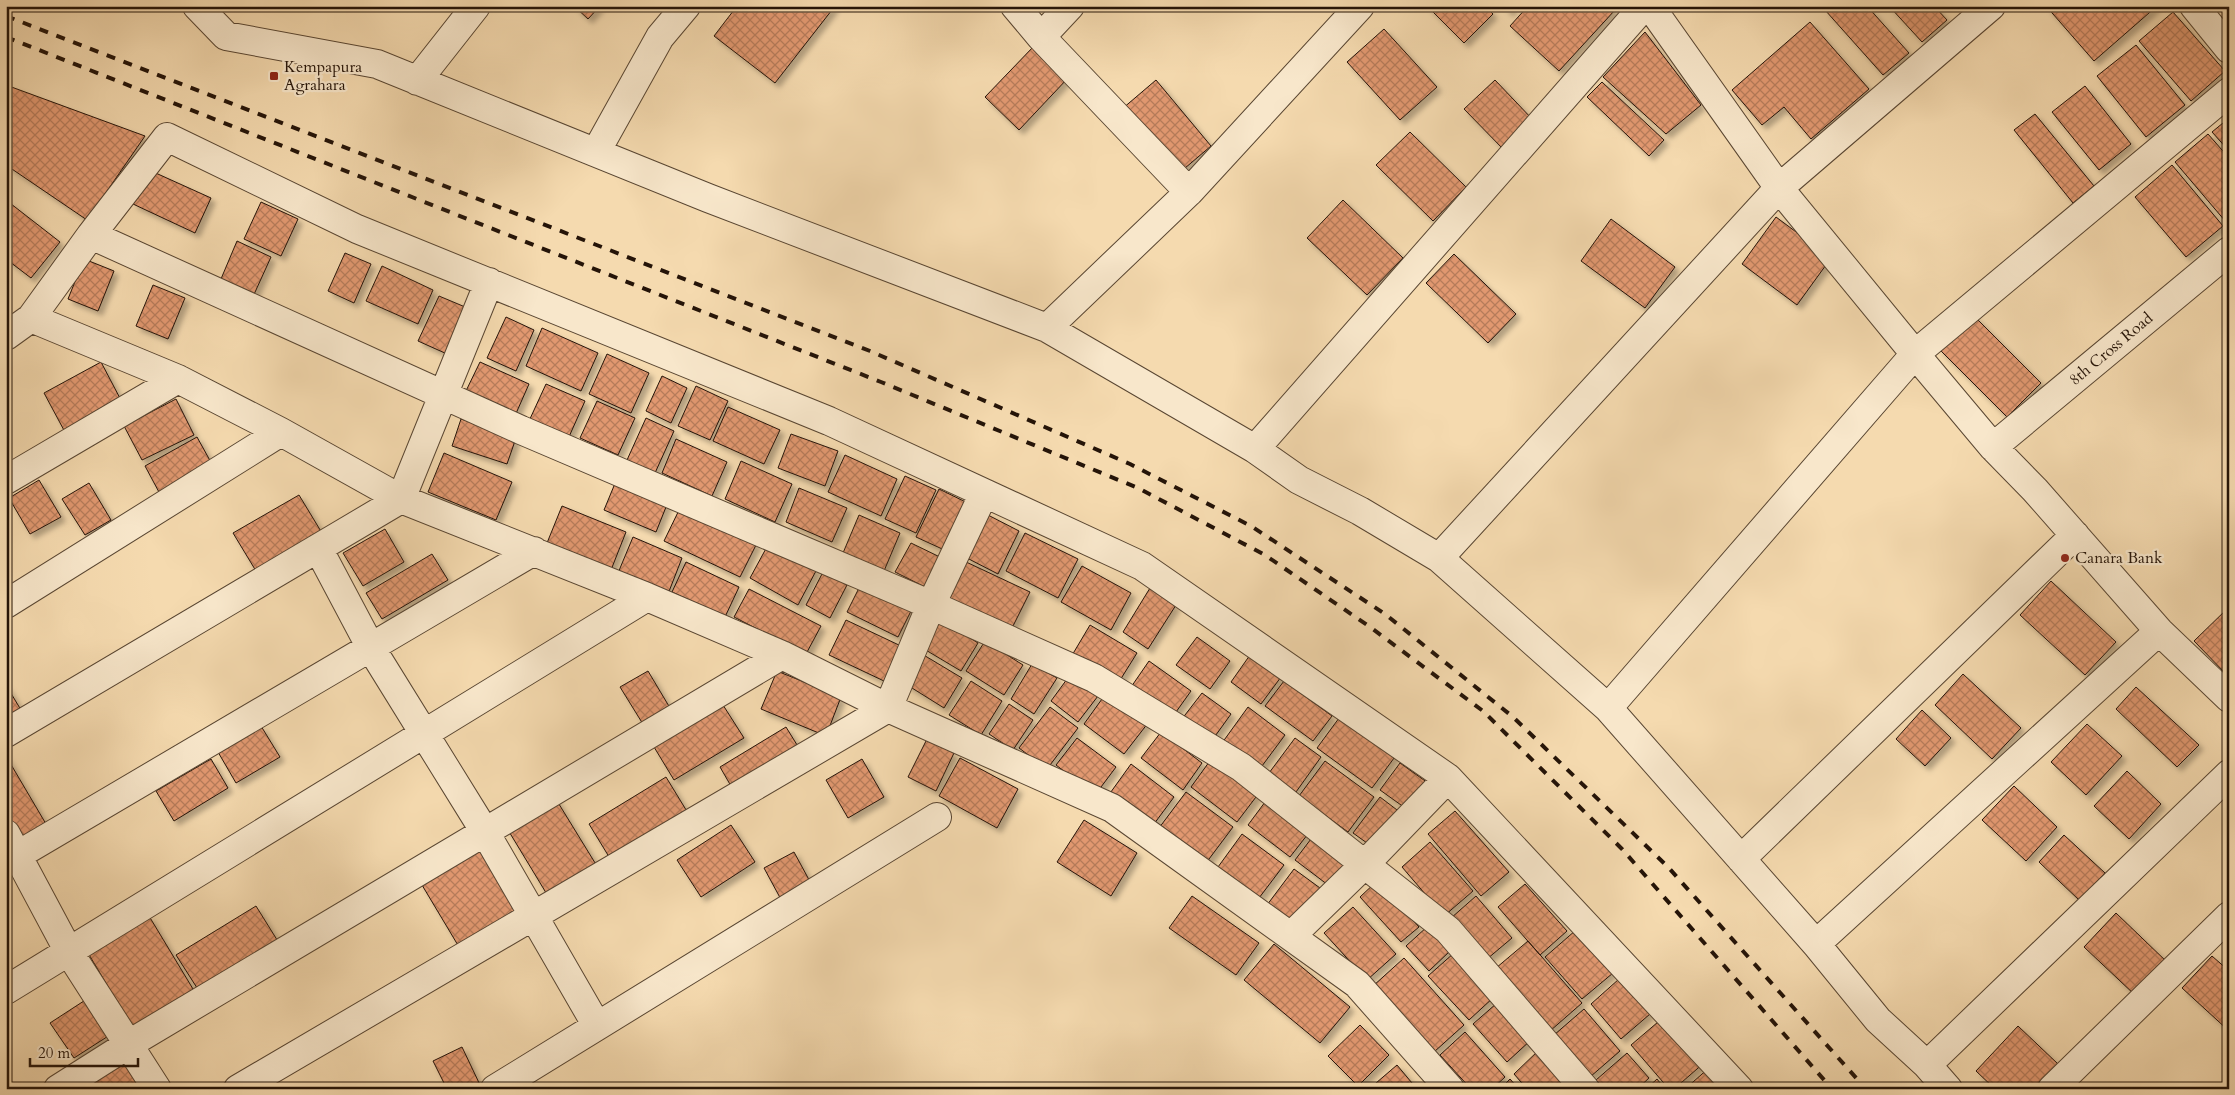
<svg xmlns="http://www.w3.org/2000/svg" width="2235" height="1095" viewBox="0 0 2235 1095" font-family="Cardo,serif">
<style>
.building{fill:url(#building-cross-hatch);stroke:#251408;filter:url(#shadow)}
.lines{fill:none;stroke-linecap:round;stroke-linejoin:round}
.street-casing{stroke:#594632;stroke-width:30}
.street{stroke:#f8e7cb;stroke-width:28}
.rail{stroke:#251408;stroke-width:4;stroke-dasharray:9 9;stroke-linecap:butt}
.poi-dot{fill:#8f2418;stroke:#f8e7cb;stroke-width:2}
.labels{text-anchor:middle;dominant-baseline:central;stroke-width:4.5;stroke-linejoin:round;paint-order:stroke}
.poi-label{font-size:16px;fill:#251408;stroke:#f8e7cb;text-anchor:start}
.street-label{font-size:16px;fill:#251408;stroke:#f8e7cb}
</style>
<defs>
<pattern id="building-cross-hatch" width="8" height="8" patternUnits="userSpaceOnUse" patternTransform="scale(1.25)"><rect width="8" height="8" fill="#e19870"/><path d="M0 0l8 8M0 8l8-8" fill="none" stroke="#b67b5a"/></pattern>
<filter id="shadow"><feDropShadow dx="4.5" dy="4.5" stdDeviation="2.5" flood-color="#0004"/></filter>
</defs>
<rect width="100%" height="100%" fill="#f5daaf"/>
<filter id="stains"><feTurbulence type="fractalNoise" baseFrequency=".004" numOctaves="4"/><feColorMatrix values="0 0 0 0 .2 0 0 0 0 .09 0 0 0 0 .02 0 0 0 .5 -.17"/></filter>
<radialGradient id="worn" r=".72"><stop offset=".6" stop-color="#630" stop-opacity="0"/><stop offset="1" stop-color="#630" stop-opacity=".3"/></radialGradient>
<path class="building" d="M574 6H600L588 19Z
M737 6H835L775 83 714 36Z
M1427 6H1485L1493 14 1464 43Z
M1503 6H1514L1509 12Z
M1528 6H1611L1615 10 1559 71 1510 26Z
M1829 6H1867L1909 53 1883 75 1825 10Z
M1889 6H1934L1947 20 1922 42Z
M2046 6H2157L2094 61Z
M2173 12 2225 71 2191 101 2139 41Z
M1810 22 1869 89 1811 139 1784 107 1762 125 1732 90Z
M1384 29 1437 87 1400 120 1347 62Z
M1645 32 1701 105 1666 134 1603 77Z
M2136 45 2185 105 2146 137 2097 76Z
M1034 46 1068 78 1019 130 985 97Z
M1156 80 1211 146 1178 174 1122 109Z
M1495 80 1534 121 1504 150 1464 109Z
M1602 82 1664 140 1649 156 1587 97Z
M6 85 145 136 87 220 6 165Z
M2085 86 2131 144 2099 170 2052 112Z
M2035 114 2094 186 2073 203 2014 130Z
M2229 118V151L2212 132Z
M1410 132 1466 187 1433 221 1376 165Z
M2208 134 2229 158V220L2226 222 2175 162Z
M2172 165 2223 226 2186 257 2135 197Z
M149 170 211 198 195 233 133 204Z
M6 200 60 242 31 278 6 259Z
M1343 200 1403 258 1367 295 1307 238Z
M261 202 298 219 281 256 244 239Z
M1776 217 1831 258 1797 305 1742 264Z
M1611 219 1675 267 1645 308 1581 261Z
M237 241 271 257 251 301 218 286Z
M345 253 371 264 354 303 328 291Z
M1454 254 1516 314 1488 343 1426 283Z
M84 259 114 271 98 311 68 299Z
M382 266 433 290 418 324 366 301Z
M153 285 185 298 168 339 136 326Z
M439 296 477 312 456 358 418 341Z
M1973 315 2041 383 2007 417 1939 349Z
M506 317 534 330 516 371 487 358Z
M542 328 598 353 581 391 526 366Z
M607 354 649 373 631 413 589 394Z
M101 362 123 404 66 434 44 393Z
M480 362 529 384 514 418 464 395Z
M662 376 687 388 671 423 646 411Z
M546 384 585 401 568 439 529 421Z
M696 386 728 401 710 440 678 426Z
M176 399 194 435 142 460 124 426Z
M597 401 635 418 618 455 580 438Z
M728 407 780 430 764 464 713 441Z
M646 418 674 431 655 473 627 460Z
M461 419 516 438 507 464 452 446Z
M791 434 838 451 825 486 778 468Z
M197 437 213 466 160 494 145 466Z
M676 439 727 462 712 496 662 473Z
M444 453 512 482 496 520 428 492Z
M845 455 897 479 881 516 828 492Z
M741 461 792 484 775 522 725 499Z
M905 476 936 490 916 533 885 519Z
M39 480 61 517 30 534 9 498Z
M616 481 668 502 656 532 604 510Z
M89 483 111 520 85 535 62 499Z
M799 488 847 508 832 542 786 522Z
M939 489 974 506 951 553 916 537Z
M299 495 325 538 259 576 233 533Z
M562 506 626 532 611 570 547 543Z
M681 506 757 543 740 577 664 541Z
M986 514 1019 531 998 574 965 557Z
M859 515 900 533 884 571 843 553Z
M385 529 404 562 363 586 343 553Z
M1025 533 1078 559 1058 598 1006 571Z
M633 537 682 558 668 594 618 573Z
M769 543 817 569 798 605 750 578Z
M911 543 944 559 929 589 895 572Z
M432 554 448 580 382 619 366 593Z
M964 561 1030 592 1012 628 947 597Z
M686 562 739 587 725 617 672 592Z
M1082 566 1131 593 1111 630 1061 602Z
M823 572 847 585 830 618 806 605Z
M2051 581 2116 642 2085 675 2020 615Z
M862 582 913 607 898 637 847 612Z
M1150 588 1176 605 1148 649 1123 632Z
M749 589 821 626 806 654 734 617Z
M2229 607V675L2228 676 2194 641Z
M846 620 901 646 884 681 829 655Z
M941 620 978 643 961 671 924 649Z
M1090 625 1137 653 1117 685 1071 657Z
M1197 637 1230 661 1210 689 1176 665Z
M985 641 1023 665 1004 695 966 671Z
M922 654 962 678 944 708 904 683Z
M1250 655 1281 677 1261 704 1231 682Z
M1149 661 1191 691 1171 719 1129 690Z
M1032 664 1057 678 1034 714 1011 699Z
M648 671 673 713 646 729 620 687Z
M777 671 841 697 826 736 761 709Z
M1963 674 2021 728 1992 759 1935 705Z
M1070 675 1098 696 1078 722 1051 701Z
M971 681 1002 701 981 735 949 715Z
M1284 681 1332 716 1313 741 1265 706Z
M6 685 24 715 6 725Z
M2136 687 2199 745 2177 767 2116 709Z
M1107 692 1148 723 1124 754 1084 724Z
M1202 693 1231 714 1208 746 1178 724Z
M1009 704 1033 720 1013 750 989 734Z
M723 705 744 738 674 780 654 747Z
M1050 707 1078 728 1047 769 1019 748Z
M1248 707 1285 735 1259 770 1222 743Z
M1922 710 1951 738 1925 766 1896 739Z
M1342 714 1397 754 1372 788 1317 748Z
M2087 724 2122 756 2086 795 2051 762Z
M261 726 280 757 236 783 218 752Z
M786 727 802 753 735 793 720 767Z
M1161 732 1202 763 1183 790 1141 758Z
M1077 738 1116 767 1095 795 1056 765Z
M1295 738 1321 757 1296 792 1269 773Z
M927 739 954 753 936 791 908 777Z
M6 756 46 824 15 842 6 827Z
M960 758 1018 789 997 828 939 796Z
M1212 758 1259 793 1237 822 1191 787Z
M211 759 228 788 174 821 156 791Z
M862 759 884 797 848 818 826 780Z
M1325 761 1374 797 1348 832 1299 796Z
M1400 763 1428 783 1408 810 1380 790Z
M1131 764 1174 797 1151 828 1108 796Z
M2127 771 2161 804 2129 839 2094 806Z
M666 777 691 818 614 865 589 824Z
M2014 786 2057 827 2026 861 1982 820Z
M1186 792 1233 827 1206 863 1159 828Z
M554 796 600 871 551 901 505 825Z
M1380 797 1401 813 1374 848 1353 833Z
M1268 798 1311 830 1290 857 1248 825Z
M1455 811 1509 872 1481 896 1428 834Z
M1084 820 1137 853 1111 896 1057 862Z
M731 825 755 862 701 897 677 860Z
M1242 834 1284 865 1259 898 1218 867Z
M1314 835 1351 862 1332 888 1295 860Z
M2064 835 2105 873 2079 900 2039 862Z
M1430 842 1473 891 1444 916 1402 867Z
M480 843 523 915 462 952 419 880Z
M794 852 814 889 784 905 764 868Z
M1294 869 1320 888 1294 924 1267 905Z
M1377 881 1419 927 1401 942 1360 897Z
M1525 884 1567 931 1540 955 1498 907Z
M1192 896 1259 943 1236 975 1169 928Z
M1476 896 1512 938 1487 959 1451 918Z
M256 906 279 943 199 991 176 955Z
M1353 907 1396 954 1367 980 1324 933Z
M2116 913 2168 963 2136 996 2084 947Z
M149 916 196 994 135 1032 88 953Z
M1428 926 1450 951 1429 971 1406 946Z
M1576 930 1613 973 1582 999 1545 957Z
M1528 941 1582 1003 1550 1031 1496 968Z
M1274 944 1350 1007 1320 1043 1244 980Z
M1454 953 1494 997 1469 1020 1428 976Z
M2212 956 2229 971V1031L2182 988Z
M1404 958 1464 1025 1434 1052 1373 986Z
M1619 979 1650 1014 1621 1039 1591 1004Z
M90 997 113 1033 74 1058 50 1023Z
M1497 1003 1531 1040 1507 1062 1473 1024Z
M1584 1009 1620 1051 1590 1077 1554 1035Z
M1665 1016 1705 1062 1674 1089H1669L1631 1045Z
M1360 1025 1389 1055 1358 1086 1328 1056Z
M2018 1026 2058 1064 2035 1089H1995L1976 1071Z
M1465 1032 1505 1077 1492 1089H1471L1440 1055Z
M462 1047 481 1087 476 1089H447L433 1061Z
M1540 1049 1577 1089H1527L1514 1074Z
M1627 1053 1649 1078 1637 1089H1604L1596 1080Z
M124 1057 144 1089H89L84 1081Z
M1397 1065 1417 1089H1369Z
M1710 1067 1729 1089H1685Z
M1510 1079 1519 1089H1500Z
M1657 1079 1665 1089H1646Z"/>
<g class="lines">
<defs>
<path id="street" d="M197 6 226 36 377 64 708 198 1047 328 1255 449 1299 480 1360 511 1439 558 1608 708 1816 944 1878 1020 1927 1065 1948 1089
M1015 6 1041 37
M1070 6 1041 37 1189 192
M1650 6 1779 188 1915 354 1993 447 2035 490 2159 631 2229 698
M2194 6 2229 49
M417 81 476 6
M596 152 660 37 686 6
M91 235 521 430 931 605 1094 678 1241 767 1448 930 1585 1089
M31 318 178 379 281 432 401 499 647 597 782 655 888 708 1112 808 1357 984 1450 1089
M1047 328 1189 192 1360 6
M6 336 31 318 91 235 167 137 357 229 829 421 1142 566 1448 778 1739 1089
M1993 447 2229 251
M1255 449 1644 6
M6 480 178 379
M318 548 371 648 485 832 597 1026
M1439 558 1779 188 1991 6
M6 604 281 432
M1608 708 1915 354 2229 92
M6 733 401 499 489 282
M6 834 69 952 157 1089
M1741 859 2075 535
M6 862 534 551
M1291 936 1365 864 1448 778
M1816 944 2159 631
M6 990 647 597
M1927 1065 2229 774
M58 1089 129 1044 782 655
M238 1089 888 708 931 605 984 493
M495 1089 937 817
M2052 1089 2229 916"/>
</defs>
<use href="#street" class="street-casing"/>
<use href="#street" class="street"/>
<path class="rail" d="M6 16 870 351 1130 464 1251 526 1385 614 1513 717 1668 867 1866 1089
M6 37 881 382 1138 488 1265 555 1370 627 1483 711 1622 849 1832 1089"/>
</g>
<g class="poi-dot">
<rect x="269" y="71" width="10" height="10" rx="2.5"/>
<circle cx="2065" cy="558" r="5"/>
</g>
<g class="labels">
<g class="poi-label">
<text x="284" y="67">Kempapura<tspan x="284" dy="18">Agrahara</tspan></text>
<text x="2075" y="558">Canara Bank</text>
</g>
<g class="street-label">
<text transform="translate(2111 349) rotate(-40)">8th Cross Road</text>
</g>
</g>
<rect width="2235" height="1095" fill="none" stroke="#f5daaf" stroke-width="25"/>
<rect x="8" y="8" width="2220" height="1080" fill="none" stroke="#251408" stroke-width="2.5"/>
<rect x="12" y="12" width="2210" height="1070" fill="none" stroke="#251408"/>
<path d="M30 1058v8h108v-8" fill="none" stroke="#251408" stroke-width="2.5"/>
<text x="38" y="1058" font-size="15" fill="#251408" stroke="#f8e7cb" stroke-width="4" paint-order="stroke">20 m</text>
<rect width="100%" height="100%" filter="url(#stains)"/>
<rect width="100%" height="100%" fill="url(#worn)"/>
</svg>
